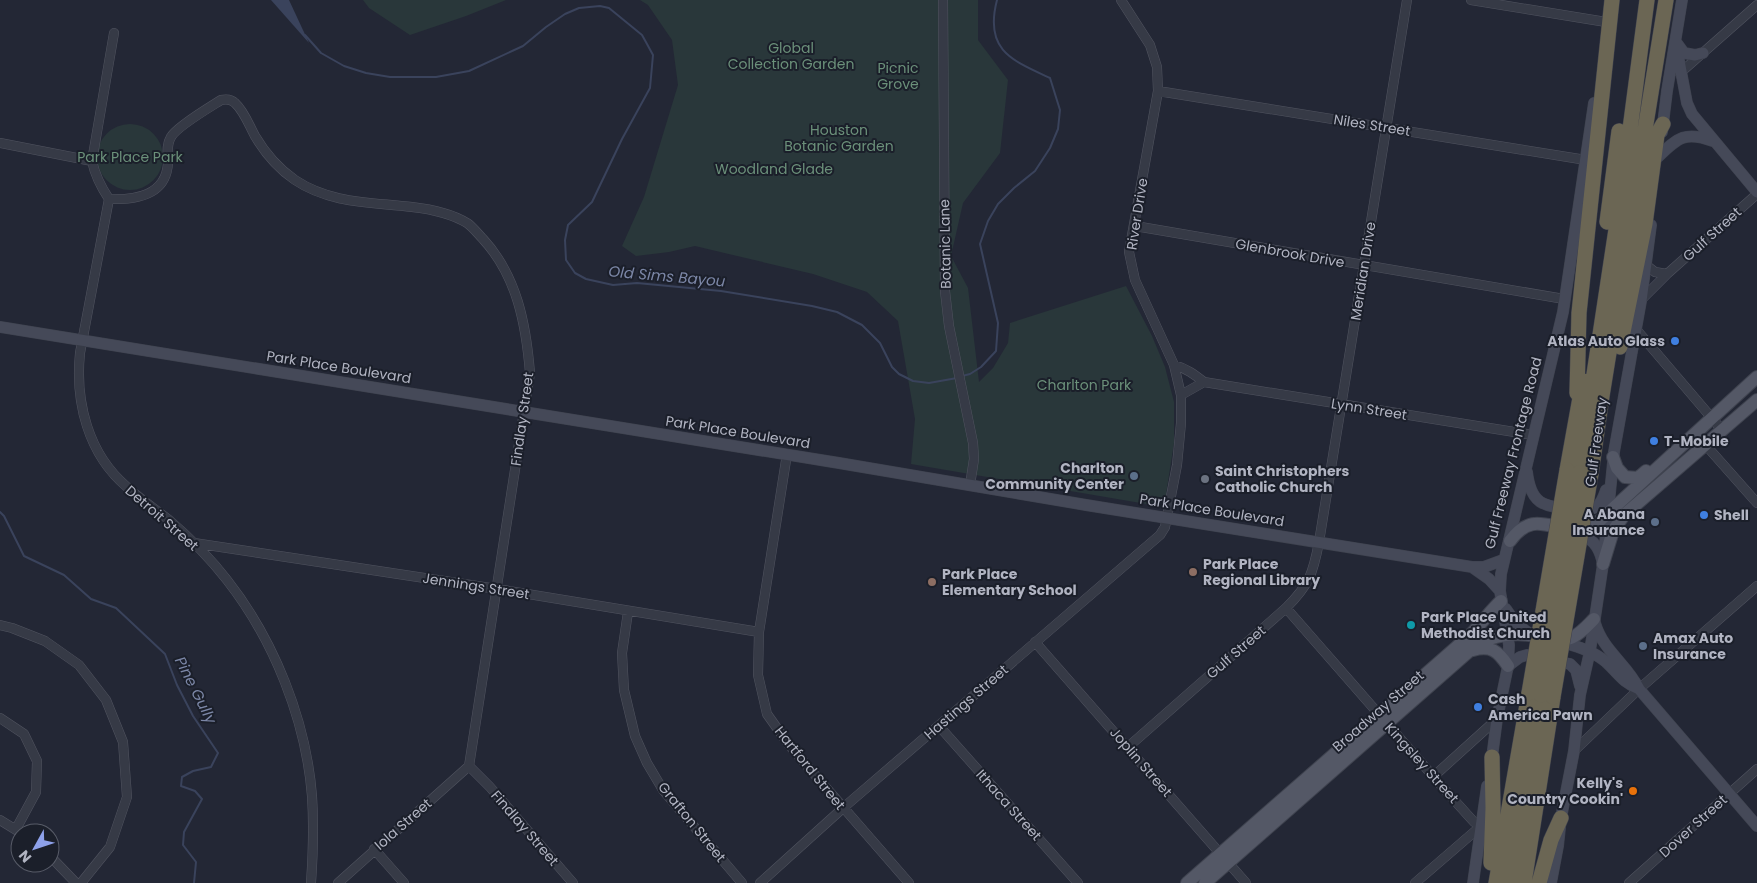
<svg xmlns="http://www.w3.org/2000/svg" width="1757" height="883" viewBox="0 0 1757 883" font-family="Poppins,sans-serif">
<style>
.green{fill:#29373a}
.water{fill:#3a435c}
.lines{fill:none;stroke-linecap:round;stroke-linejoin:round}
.stream{stroke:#3a435c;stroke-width:2}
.street-casing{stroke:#515460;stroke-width:10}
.secondary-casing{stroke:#3f434f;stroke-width:12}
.primary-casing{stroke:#3f434f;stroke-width:14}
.highway-casing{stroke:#3e414d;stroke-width:16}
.street{stroke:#363a46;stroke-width:9}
.secondary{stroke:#454958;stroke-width:11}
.primary{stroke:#545866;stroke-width:12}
.highway{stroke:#6b6654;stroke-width:15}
.highway-bridge-casing{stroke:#3e414d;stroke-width:16;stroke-linecap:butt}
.highway-bridge{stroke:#6b6654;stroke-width:15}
.shop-dot{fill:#3f7fe0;stroke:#1b1f2a;stroke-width:2}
.service-dot{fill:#5c6f8a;stroke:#1b1f2a;stroke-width:2}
.worship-dot{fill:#6b7280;stroke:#1b1f2a;stroke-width:2}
.education-dot{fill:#8d6e63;stroke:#1b1f2a;stroke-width:2}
.culture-dot{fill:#0f9aa8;stroke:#1b1f2a;stroke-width:2}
.food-dot{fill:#e8710a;stroke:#1b1f2a;stroke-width:2}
.labels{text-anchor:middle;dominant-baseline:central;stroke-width:4;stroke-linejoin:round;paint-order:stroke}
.park-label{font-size:14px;fill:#6b907a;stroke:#1b1f2a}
.street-label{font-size:14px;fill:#b1b4c2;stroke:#1b1f2a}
.poi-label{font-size:14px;font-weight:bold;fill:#b1b4c2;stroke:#1b1f2a;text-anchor:start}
.water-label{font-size:15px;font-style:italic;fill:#7c87a7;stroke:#1b1f2a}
</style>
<rect width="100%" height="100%" fill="#232735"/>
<path class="green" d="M363 0H506L466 16 410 35 369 8Z
M640 0H978V40L1008 80 1000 153 963 203 951 256 968 288 979 382 993 368 1008 343 1010 323 1126 286 1152 336 1165 367 1174 402V443L1164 507 911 464 915 419 898 321 867 292 813 274 695 246 669 252 636 256 622 246 644 197 678 85 672 40 648 5Z
M97 157a33 33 0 1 1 66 0a33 33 0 1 1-66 0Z"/>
<path class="water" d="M271 0H289L309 43Z"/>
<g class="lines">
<path class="stream" d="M305 35 321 53 344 66 366 73 390 77H436L469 71 523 46 546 27 565 14 579 8 600 6 609 8 642 35 647 44 653 55 650 88 622 139 592 202 568 225 565 240 566 260 575 273 586 279 613 285 637 283 721 291 812 306 837 312 862 325 880 343 892 367 899 374 913 381 929 383 957 378
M962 376 970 374 981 367 996 351 998 323 980 244 988 221 998 204 1014 188 1035 171 1050 148 1058 129 1060 110 1050 78C1011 60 984 50 997 0
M0 512 4 516 24 556 64 575 91 599 116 608 165 654 177 685 193 716 218 753 211 767 193 771 182 777 181 786 195 791 202 799 184 832 183 845 196 862 194 883"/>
<defs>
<path id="street" d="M943 0 945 291 949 326 973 443 974 459 970 485
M1471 0 1606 22
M114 33 92 161C95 175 101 187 109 199 135 200 166 196 168 163 168 154 166 145 171 137 176 127 210 107 221 100 226 99 231 99 235 103 244 111 249 125 255 136 265 153 279 169 295 180 331 204 372 202 412 207 430 209 452 214 467 223 473 227 478 234 483 239 517 276 526 324 530 373L469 766 490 787 573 883
M1680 73 1757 5
M1158 91 1586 160
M0 143 92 161
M109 199 80 353C75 402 88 454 127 487 140 499 155 509 169 520 190 538 210 558 227 580 274 640 306 720 312 796 314 825 313 854 311 883
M1135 226 1564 299
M1646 265 1655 272 1667 274
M1641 300 1667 274 1757 194
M1635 328 1722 430
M1174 365C1186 368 1195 375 1204 382
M1181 395 1204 382 1533 435
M1695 433 1757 503
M787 454 759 632 758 675 767 714 789 745 909 883
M194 543 497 589 759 632
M1286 608 1446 791 1474 822 1481 826 1415 883
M628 612 622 653 624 690 635 736 647 763 663 790 742 883
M0 625 12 628 45 641 79 665 106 700 123 742 127 797 110 847 81 883
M1035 642 1246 883
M0 718 24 734 37 761 36 792 16 829
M939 726 1078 883
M1128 747 1286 608C1309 585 1313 574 1319 542L1407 0
M1574 751 1639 689 1757 586
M1434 776 1497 719
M0 820 21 833
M374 849 404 883
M50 856 76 883
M338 883 469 766
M760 883 843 808 1160 535 1165 527 1177 465 1181 423V395L1174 365 1135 280 1129 252 1158 91 1157 67 1150 45 1121 0
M1629 883 1757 769"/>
<path id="secondary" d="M1676 42 1684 53 1695 55 1703 53
M1677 50 1687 103 1692 114 1757 192
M1662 132 1667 91 1682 0
M1658 157C1678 137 1686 131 1713 141
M0 327 839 463 1086 505 1472 567H1484L1503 560
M1527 472C1531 505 1543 506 1573 509 1580 509 1590 511 1596 507 1601 504 1604 496 1606 490
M1576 530C1590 539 1598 543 1602 560
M1472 567 1489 579 1500 591
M1506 609C1514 621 1520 628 1532 635
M1595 623C1603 651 1627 664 1639 689L1757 826
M1559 641C1575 646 1592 650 1606 662 1619 674 1622 682 1639 689
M1508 666 1520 657 1527 655 1570 664 1576 670 1580 686
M1491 765 1497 719 1508 666 1509 645 1500 591 1501 574 1563 312 1594 103
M1473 883 1487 786
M1551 883 1558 846 1561 818 1574 751 1580 695 1590 651 1603 564 1614 452 1641 301 1651 225"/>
<path id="primary" d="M1613 457 1617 468 1625 477 1638 478 1646 471
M1510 541C1532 511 1549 529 1576 530 1583 530 1590 527 1596 524L1757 377
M1603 564 1613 531 1624 515 1757 400
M1473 650C1491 645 1498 651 1508 666
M1187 883 1468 637C1480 626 1489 612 1501 601
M1205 883 1475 646C1492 635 1515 632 1535 636 1549 638 1560 643 1573 637 1581 633 1587 626 1594 619"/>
<path id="highway" d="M1607 222 1619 131
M1620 347 1645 224 1657 135 1663 124
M1577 393 1579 313 1612 0
M1567 470 1583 381
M1579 473 1622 190 1647 0
M1591 474 1602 396 1666 0
M1491 863 1493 808 1492 757
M1496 883 1529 693
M1510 883 1541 695
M1524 883 1553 697
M1539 883 1551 840 1561 818"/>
</defs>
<use href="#street" class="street-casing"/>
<use href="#secondary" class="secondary-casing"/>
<use href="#primary" class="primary-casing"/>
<use href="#highway" class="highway-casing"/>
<use href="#street" class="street"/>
<use href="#secondary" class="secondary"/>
<use href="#primary" class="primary"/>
<use href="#highway" class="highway"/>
<defs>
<path id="highway-bridge" d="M1529 693 1567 470
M1541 695 1579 473
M1553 697 1591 474"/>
</defs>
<use href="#highway-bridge" class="highway-bridge-casing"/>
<use href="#highway-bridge" class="highway-bridge"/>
</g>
<g class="shop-dot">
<circle cx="1675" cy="341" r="5"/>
<circle cx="1654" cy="441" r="5"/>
<circle cx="1704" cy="515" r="5"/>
<circle cx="1478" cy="707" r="5"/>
</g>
<g class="service-dot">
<circle cx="1134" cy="476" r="5"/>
<circle cx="1655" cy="522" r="5"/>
<circle cx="1643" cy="646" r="5"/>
</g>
<circle class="worship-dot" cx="1205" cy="479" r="5"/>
<g class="education-dot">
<circle cx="1193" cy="572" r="5"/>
<circle cx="932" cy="582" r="5"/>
</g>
<circle class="culture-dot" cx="1411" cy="625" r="5"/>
<circle class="food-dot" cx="1633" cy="791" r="5"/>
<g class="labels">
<g class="park-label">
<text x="791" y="48">Global<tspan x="791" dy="16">Collection Garden</tspan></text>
<text x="898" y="68">Picnic<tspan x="898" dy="16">Grove</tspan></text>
<text x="839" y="130">Houston<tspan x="839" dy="16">Botanic Garden</tspan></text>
<text x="130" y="157">Park Place Park</text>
<text x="774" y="169">Woodland Glade</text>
<text x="1084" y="385">Charlton Park</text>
</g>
<g class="street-label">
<text transform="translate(1372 125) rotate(9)">Niles Street</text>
<text transform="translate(1137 214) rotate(-81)">River Drive</text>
<text transform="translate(1712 234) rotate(-42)">Gulf Street</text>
<text transform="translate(945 244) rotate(-91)">Botanic Lane</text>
<text transform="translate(1290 253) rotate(10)">Glenbrook Drive</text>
<text transform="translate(1363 271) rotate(-81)">Meridian Drive</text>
<text transform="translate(339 367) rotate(9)">Park Place Boulevard</text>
<text transform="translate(1369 409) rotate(9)">Lynn Street</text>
<text transform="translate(522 419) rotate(-82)">Findlay Street</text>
<text transform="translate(738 432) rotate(9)">Park Place Boulevard</text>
<text transform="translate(1596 442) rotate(-82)">Gulf Freeway</text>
<text transform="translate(1513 453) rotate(-76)">Gulf Freeway Frontage Road</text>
<text transform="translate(1212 510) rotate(9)">Park Place Boulevard</text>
<text transform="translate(162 518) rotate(41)">Detroit Street</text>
<text transform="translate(476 586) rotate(9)">Jennings Street</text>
<text transform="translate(1236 652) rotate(-41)">Gulf Street</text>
<text transform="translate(966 702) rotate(-41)">Hastings Street</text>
<text transform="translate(1378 711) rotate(-41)">Broadway Street</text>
<text transform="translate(1141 762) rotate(49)">Joplin Street</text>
<text transform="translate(1422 763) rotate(48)">Kingsley Street</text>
<text transform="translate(810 768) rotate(51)">Hartford Street</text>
<text transform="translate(1009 805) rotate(48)">Ithaca Street</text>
<text transform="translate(692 822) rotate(51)">Grafton Street</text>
<text transform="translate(403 824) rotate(-41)">Iola Street</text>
<text transform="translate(1693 826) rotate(-42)">Dover Street</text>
<text transform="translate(525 828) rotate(49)">Findlay Street</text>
</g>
<g class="poi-label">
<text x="1665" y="341" text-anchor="end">Atlas Auto Glass</text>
<text x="1664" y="441">T-Mobile</text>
<text x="1124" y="468" text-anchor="end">Charlton<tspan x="1124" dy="16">Community Center</tspan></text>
<text x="1215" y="471">Saint Christophers<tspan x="1215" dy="16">Catholic Church</tspan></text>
<text x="1645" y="514" text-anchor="end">A Abana<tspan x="1645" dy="16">Insurance</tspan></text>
<text x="1714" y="515">Shell</text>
<text x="1203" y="564">Park Place<tspan x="1203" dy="16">Regional Library</tspan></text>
<text x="942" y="574">Park Place<tspan x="942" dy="16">Elementary School</tspan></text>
<text x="1421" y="617">Park Place United<tspan x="1421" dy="16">Methodist Church</tspan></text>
<text x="1653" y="638">Amax Auto<tspan x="1653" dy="16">Insurance</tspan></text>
<text x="1488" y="699">Cash<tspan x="1488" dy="16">America Pawn</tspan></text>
<text x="1623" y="783" text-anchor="end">Kelly's<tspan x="1623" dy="16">Country Cookin'</tspan></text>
</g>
<g class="water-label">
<text transform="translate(667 276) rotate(5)">Old Sims Bayou</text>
<text transform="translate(196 690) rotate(63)">Pine Gully</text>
</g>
</g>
<g transform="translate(35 848) rotate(230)"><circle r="24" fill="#1b1f2a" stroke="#575b67"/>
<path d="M0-4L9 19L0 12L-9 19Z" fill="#8ea1ea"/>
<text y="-8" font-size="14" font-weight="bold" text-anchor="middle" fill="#b1b4c2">N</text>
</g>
</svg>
